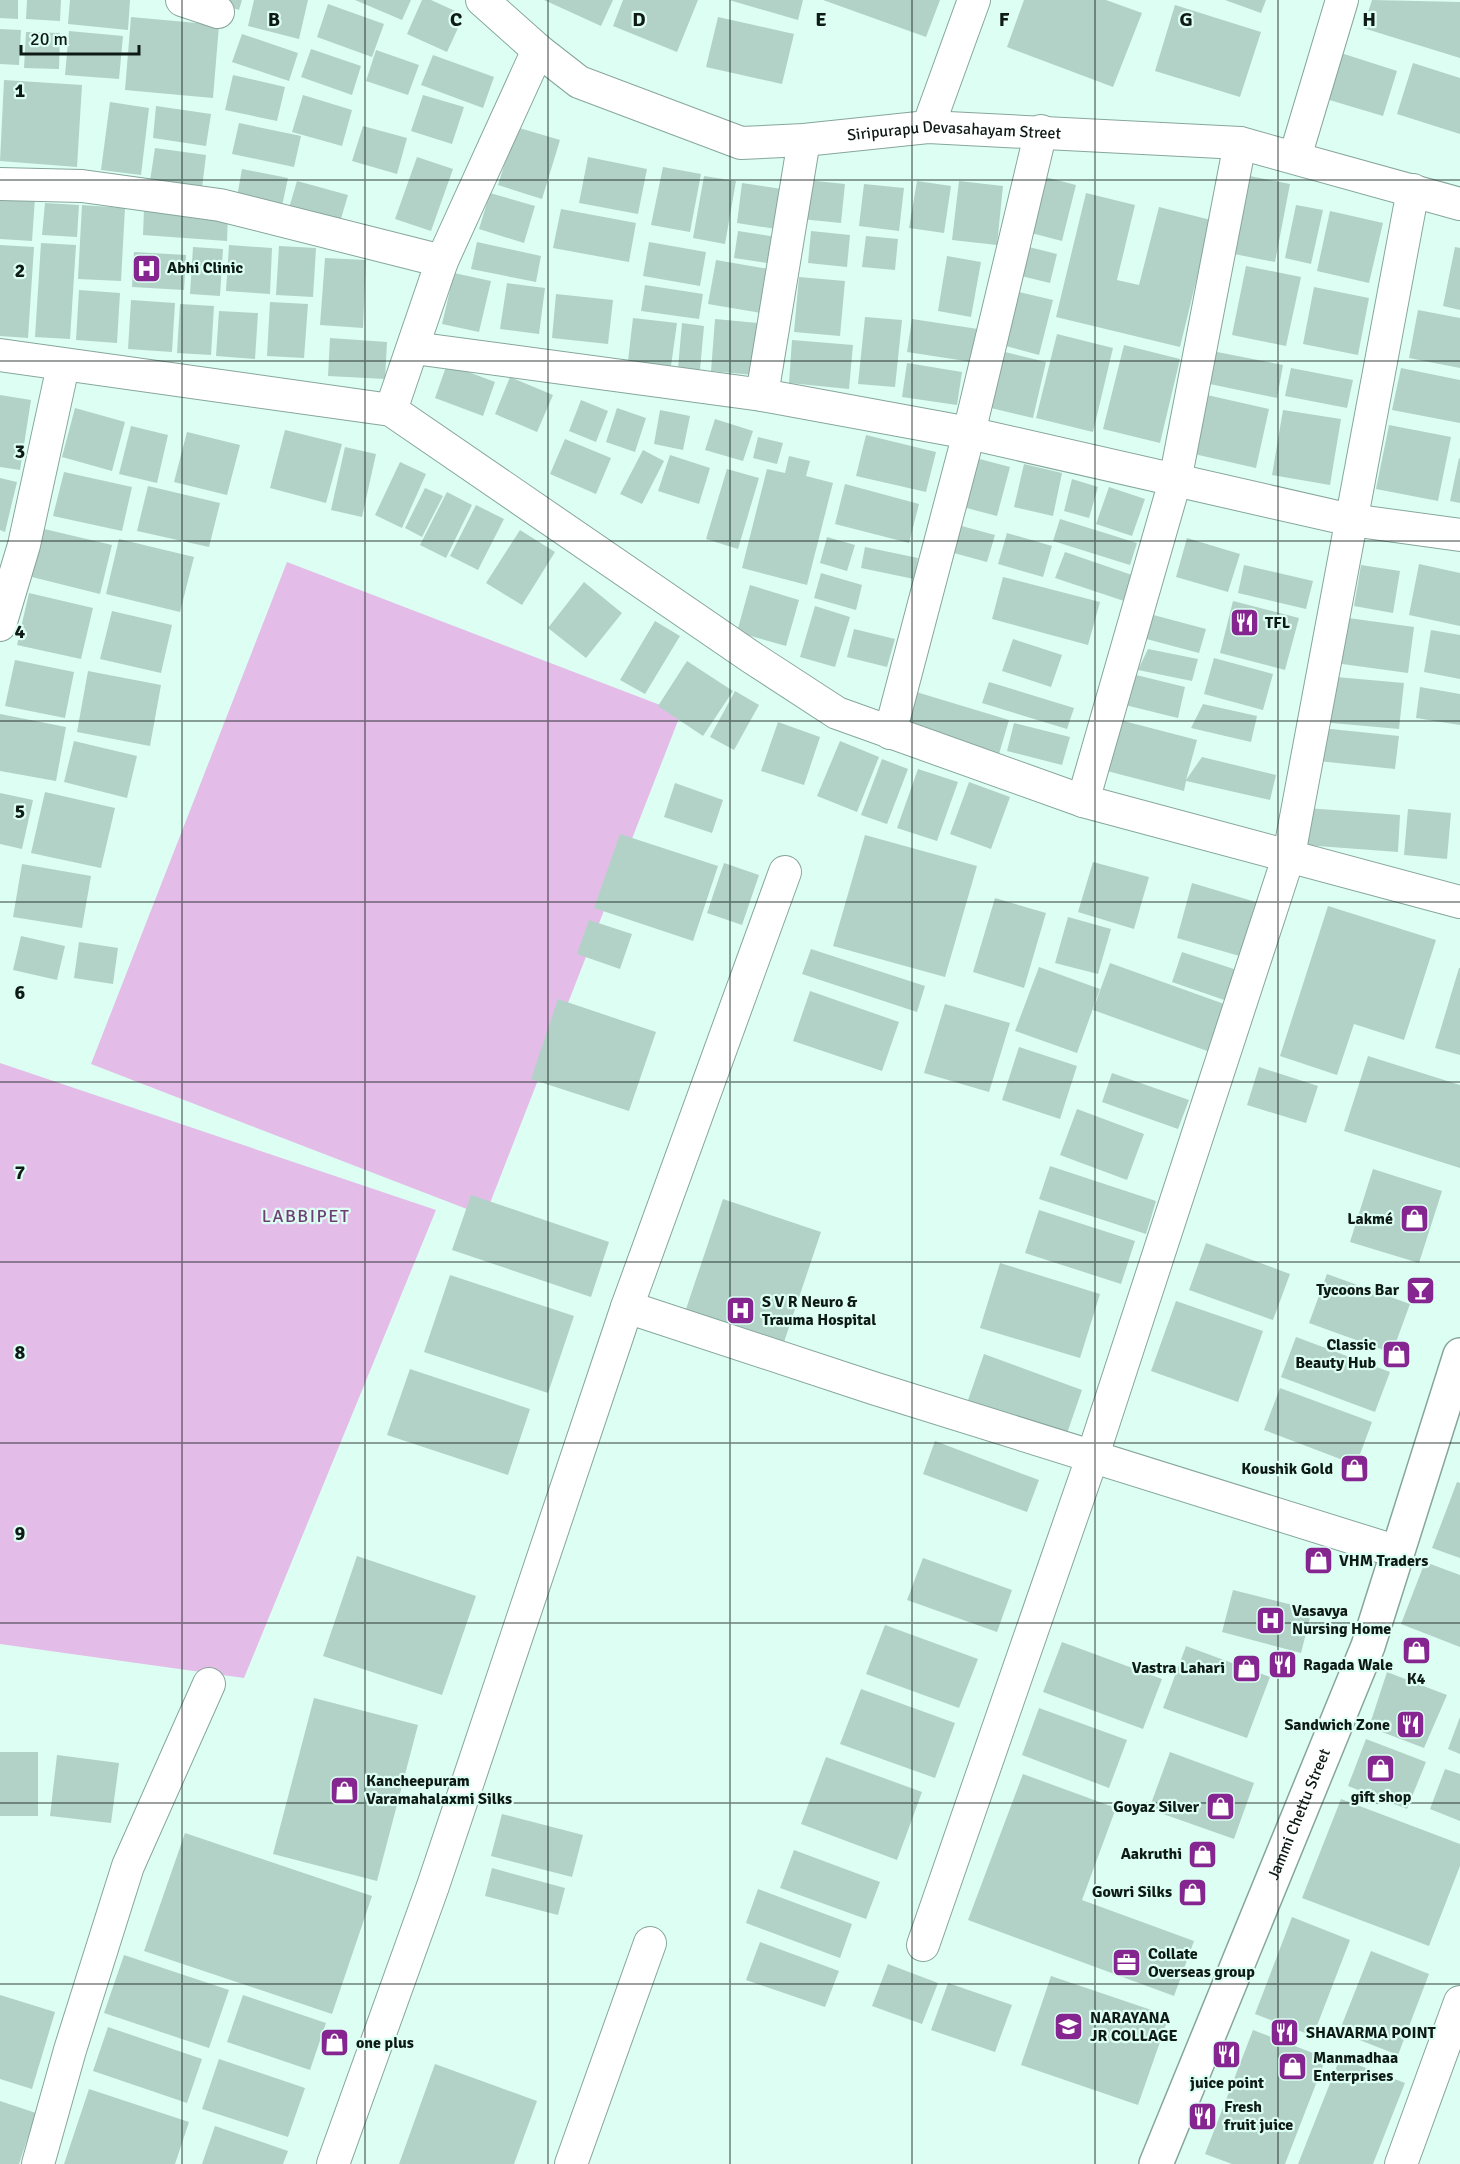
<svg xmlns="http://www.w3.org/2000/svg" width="1460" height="2164" viewBox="0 0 1460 2164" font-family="Signika,sans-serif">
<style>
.green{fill:#e3bde7}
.building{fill:#b2d2c7}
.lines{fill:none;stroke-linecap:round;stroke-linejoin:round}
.minor-casing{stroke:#87a69b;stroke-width:34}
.tertiary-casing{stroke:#87a69b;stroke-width:36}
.minor{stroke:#fff;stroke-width:32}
.tertiary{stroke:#fff;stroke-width:33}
.grid{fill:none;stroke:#0e1a16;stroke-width:1.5;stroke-opacity:0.55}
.labels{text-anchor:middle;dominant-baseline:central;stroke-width:4.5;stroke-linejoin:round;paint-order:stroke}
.street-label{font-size:16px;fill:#0e1a16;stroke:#ddfef3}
.poi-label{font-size:16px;font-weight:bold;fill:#0e1a16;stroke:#ddfef3;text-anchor:start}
.neighbourhood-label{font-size:18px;letter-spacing:1.5px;fill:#6e3f73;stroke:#ddfef3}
.grid-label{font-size:20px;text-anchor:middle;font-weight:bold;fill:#0e1a16;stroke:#ddfef3;stroke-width:4.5;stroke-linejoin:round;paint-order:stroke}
</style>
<rect width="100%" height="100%" fill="#ddfef3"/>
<path class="green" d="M287 562 681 713 485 1216 91 1064Z
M0 1063 436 1210 244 1678 0 1644Z"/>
<path class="building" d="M0 0H18V19L0 18Z
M27 0H61L60 21 26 19Z
M70 0H130L128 30 68 24Z
M208 0H242L239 10Z
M254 0H308L299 39 248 26Z
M355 0H411L402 20Z
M422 0H431L464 15 447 52 407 34Z
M544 0H613L601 26Z
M623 0H698L677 52 613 26Z
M729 0H803L798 20Z
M823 0H940L926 37Z
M1024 0H1106L1142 13 1113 87 1007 47Z
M1225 0H1266L1261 13Z
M1372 0 1460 2V58L1363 28Z
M328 4 384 24 372 57 317 37Z
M1175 5 1261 32 1240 97 1155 71Z
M131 17 219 25 213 98 125 90Z
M718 17 794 34 782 84 706 67Z
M0 29 21 30 19 65 0 64Z
M69 31 123 36 119 79 65 75Z
M26 32 60 33 59 69 24 68Z
M242 34 298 53 289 81 232 62Z
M311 49 361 66 352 95 301 77Z
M376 50 419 65 408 95 366 81Z
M1341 53 1397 71 1383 116 1326 99Z
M433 55 494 77 483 108 421 85Z
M1413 63 1460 78V134L1397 114Z
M233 75 285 87 277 121 225 110Z
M4 80 82 85 77 167 0 161Z
M303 95 352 110 342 146 292 132Z
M423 95 464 107 452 144 411 131Z
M110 102 149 108 141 175 101 170Z
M156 106 211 114 206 146 153 138Z
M239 123 301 136 294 167 232 154Z
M363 126 407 138 397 174 352 161Z
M516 127 560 140 542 199 498 185Z
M155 148 206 155 202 188 150 181Z
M417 157 453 169 431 231 395 219Z
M588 157 647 169 638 214 579 203Z
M663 167 701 174 690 232 651 225Z
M242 169 288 178 282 206 237 197Z
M704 176 736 181 725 244 693 238Z
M1250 176 1290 184 1275 262 1234 254Z
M1045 177 1076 185 1062 241 1031 233Z
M806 180 845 184 841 223 801 219Z
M297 181 348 195 340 222 289 208Z
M917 181 951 186 944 233 909 228Z
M959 181 1003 186 997 245 952 240Z
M742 183 782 189 776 229 737 223Z
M864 184 904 188 899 231 859 226Z
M490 193 535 206 524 243 479 229Z
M1086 193 1135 205 1117 280 1139 285 1159 207 1211 220 1180 347 1056 317Z
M0 196 35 198 32 241 0 239Z
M45 203 79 205 77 237 42 235Z
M82 205 125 208 121 281 78 279Z
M1296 205 1323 210 1311 264 1285 258Z
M144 209 228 214 227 241 143 235Z
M561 209 636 223 629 262 553 248Z
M1330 211 1383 223 1369 283 1317 271Z
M738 231 777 237 773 264 734 258Z
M811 231 850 235 847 267 808 263Z
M866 236 898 239 895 270 862 267Z
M477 242 541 256 536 282 471 269Z
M649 242 706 252 700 286 643 276Z
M41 243 76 245 70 339 35 337Z
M0 245 34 247 28 338 0 336Z
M229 245 272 248 270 294 226 291Z
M279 246 316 248 313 297 276 295Z
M1025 246 1057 254 1050 283 1017 275Z
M193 247 223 249 220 296 190 294Z
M1455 247 1460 248V310L1443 306Z
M134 252 186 255 184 290 132 287Z
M947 256 981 262 971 317 938 311Z
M325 258 366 260 363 328 320 325Z
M716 260 769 269 761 313 708 304Z
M1246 266 1301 277 1286 346 1232 335Z
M454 273 491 281 479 332 442 324Z
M799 277 845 281 840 336 794 332Z
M507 283 545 288 539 334 500 329Z
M645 285 703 294 699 319 641 311Z
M1314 287 1369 298 1358 355 1303 344Z
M79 290 120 293 117 343 76 340Z
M1019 292 1053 300 1039 355 1006 346Z
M556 294 613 300 608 344 552 338Z
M131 300 175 303 172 352 128 349Z
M270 302 308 304 304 358 267 356Z
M180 304 214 306 211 355 177 353Z
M1418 310 1460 318V368L1409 358Z
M219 311 258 313 255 359 216 356Z
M865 317 902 320 895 387 858 384Z
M633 318 677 323 671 366 628 361Z
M715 319 758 323 753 375 711 371Z
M912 319 978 329 972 362 907 352Z
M682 323 704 326 700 370 678 368Z
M1057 334 1113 348 1093 432 1036 418Z
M330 338 387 342 385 379 328 376Z
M792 340 853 345 849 389 789 383Z
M1124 345 1180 359 1160 443 1103 429Z
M1212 351 1283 365 1277 398 1205 383Z
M1005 352 1046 362 1033 418 991 408Z
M907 363 962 372 957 405 902 397Z
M447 364 495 382 483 416 435 398Z
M1291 368 1353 380 1347 408 1285 396Z
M1401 368 1460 380V423L1392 410Z
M510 377 553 395 537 432 495 414Z
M0 395 31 400 20 470 0 467Z
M1207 395 1269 409 1256 468 1194 454Z
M581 400 608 411 596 442 569 431Z
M75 408 125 422 112 471 62 457Z
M617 408 646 418 635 452 606 442Z
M660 410 690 416 683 450 654 444Z
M1283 410 1341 419 1330 485 1272 475Z
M715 419 753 431 743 461 705 450Z
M1389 425 1451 437 1438 501 1376 489Z
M131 426 168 435 157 483 119 474Z
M285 430 342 444 326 503 270 488Z
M187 432 240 445 227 495 174 482Z
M866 435 936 452 926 492 856 476Z
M758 437 783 443 777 464 753 458Z
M565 439 611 458 596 494 550 474Z
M345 447 376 454 362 517 331 510Z
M643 450 664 461 642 504 620 494Z
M670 455 710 468 699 504 658 491Z
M789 456 810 461 806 476 833 483 807 585 742 568 767 469 785 473Z
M972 457 1010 467 997 516 959 506Z
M1459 458 1460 459V503L1450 501Z
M400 462 426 474 402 528 375 515Z
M1024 464 1062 473 1053 516 1014 507Z
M727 469 759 478 738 549 706 539Z
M64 472 132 487 122 531 53 516Z
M0 478 17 482 5 532 0 530Z
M1072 479 1098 487 1089 518 1064 511Z
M845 484 919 504 909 543 835 524Z
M148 486 220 503 209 547 137 531Z
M1109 487 1145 499 1132 536 1096 524Z
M425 488 443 496 422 537 405 528Z
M447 492 472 505 446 558 420 545Z
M476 505 504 519 478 570 450 556Z
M1060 519 1137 543 1130 565 1053 541Z
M958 525 995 535 987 562 950 552Z
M40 528 112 545 100 594 28 576Z
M520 530 555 552 522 605 486 583Z
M1007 533 1052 546 1043 577 998 564Z
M827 537 855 545 847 571 820 563Z
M1187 538 1240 554 1228 592 1176 577Z
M119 539 194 557 180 612 106 594Z
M865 547 918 558 914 579 861 568Z
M1065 552 1132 575 1124 601 1055 578Z
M1419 564 1460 573V626L1409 615Z
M1244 565 1313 581 1306 609 1238 593Z
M1361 565 1400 571 1393 613 1354 606Z
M821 573 862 585 856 610 814 598Z
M1003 577 1100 602 1088 645 992 619Z
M584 582 622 613 586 658 548 628Z
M750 585 799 600 786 646 737 632Z
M29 593 93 608 81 659 17 645Z
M1233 601 1299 618 1285 670 1220 653Z
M815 606 850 617 835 667 800 657Z
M112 611 172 625 161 673 100 659Z
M1146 613 1206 629 1199 653 1139 637Z
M1341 617 1414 627 1408 673 1335 663Z
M655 621 680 636 645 694 620 680Z
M854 629 895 639 887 667 847 657Z
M1431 630 1460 635V679L1424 672Z
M1013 639 1062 655 1051 687 1002 671Z
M1148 649 1198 659 1192 681 1138 670Z
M1214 658 1273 674 1263 710 1204 694Z
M15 660 74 672 65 718 5 706Z
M687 661 733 691 703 736 658 706Z
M88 671 161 685 150 746 77 732Z
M1132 674 1185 687 1178 718 1125 705Z
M1325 676 1404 683 1399 729 1321 722Z
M989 682 1074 708 1067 729 982 703Z
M1420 687 1460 694V725L1416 718Z
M735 691 759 705 734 750 710 737Z
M913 691 1009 720 999 754 903 725Z
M1203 704 1257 716 1251 742 1191 728Z
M0 714 66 727 56 781 0 771Z
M1120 720 1197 740 1186 780 1202 757 1276 775 1270 800 1186 781 1184 791 1107 771Z
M778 722 820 737 804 785 761 771Z
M1014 723 1070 737 1062 765 1007 751Z
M1321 728 1399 736 1395 769 1318 761Z
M74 741 137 756 127 798 64 782Z
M840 741 879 757 857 812 817 796Z
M882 759 908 769 887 824 861 815Z
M918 769 958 782 937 841 897 828Z
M969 782 1010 797 991 849 950 834Z
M675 783 723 800 712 833 664 817Z
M45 792 115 808 101 868 31 853Z
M0 793 33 800 22 849 0 844Z
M1307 808 1400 815 1398 852 1304 845Z
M1408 809 1451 813 1447 859 1404 855Z
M620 834 718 866 693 941 594 908Z
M865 835 977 866 945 977 833 946Z
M1093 862 1149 877 1134 929 1078 912Z
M724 863 759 875 742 925 707 913Z
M22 864 91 876 82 928 13 917Z
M1192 883 1266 905 1250 959 1177 938Z
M995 898 1046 913 1024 988 973 972Z
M1328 906 1436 940 1404 1040 1354 1024 1337 1075 1280 1056Z
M1068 917 1111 929 1098 974 1055 963Z
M589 920 632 934 620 969 577 954Z
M21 936 65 946 57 980 13 970Z
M79 942 118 948 113 984 74 978Z
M811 949 925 986 917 1012 802 974Z
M1182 952 1243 972 1233 1003 1172 982Z
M1110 963 1227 1005 1210 1052 1093 1010Z
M1039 967 1100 989 1077 1053 1015 1031Z
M1459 968H1460V1055L1435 1048Z
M810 991 899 1022 882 1071 793 1041Z
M558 999 656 1032 629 1111 531 1079Z
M945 1004 1010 1023 989 1092 924 1073Z
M1019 1047 1077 1066 1060 1119 1002 1100Z
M1368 1056 1460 1085V1168L1344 1131Z
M1259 1067 1318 1086 1306 1123 1247 1105Z
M1112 1073 1189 1100 1178 1129 1102 1102Z
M1077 1109 1144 1134 1127 1180 1060 1155Z
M1050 1166 1156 1201 1146 1234 1039 1199Z
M1373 1169 1442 1191 1419 1263 1350 1242Z
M471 1195 609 1242 591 1297 452 1250Z
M723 1199 821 1232 782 1348 684 1315Z
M1039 1210 1135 1241 1121 1284 1025 1253Z
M1206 1243 1290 1274 1273 1320 1189 1290Z
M1000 1263 1100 1294 1080 1358 980 1328Z
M1327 1274 1410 1304 1392 1353 1309 1323Z
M450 1275 574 1316 548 1393 424 1352Z
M1176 1301 1263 1331 1238 1402 1151 1371Z
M1296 1337 1390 1372 1375 1412 1281 1377Z
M984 1354 1082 1390 1064 1442 966 1406Z
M410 1369 530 1409 508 1475 387 1435Z
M1280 1388 1372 1422 1356 1465 1264 1430Z
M935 1441 1039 1480 1027 1512 923 1474Z
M1457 1482 1460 1483V1558L1432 1548Z
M357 1556 476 1596 442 1695 323 1656Z
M923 1558 1012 1590 997 1632 907 1600Z
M1425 1562 1460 1575V1647L1401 1624Z
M1233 1590 1312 1610 1301 1653 1222 1632Z
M885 1625 978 1659 959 1708 866 1674Z
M1062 1642 1162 1679 1143 1729 1043 1692Z
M1186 1646 1270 1677 1247 1738 1163 1708Z
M1387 1672 1447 1695 1424 1748 1369 1727Z
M861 1689 955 1723 935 1778 840 1744Z
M314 1698 418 1725 377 1881 273 1854Z
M1039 1708 1127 1740 1109 1788 1022 1755Z
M1460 1717V1754L1448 1749Z
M1366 1739 1426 1762 1407 1809 1348 1786Z
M0 1752H38V1816H0Z
M1170 1752 1254 1783 1234 1839 1149 1809Z
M57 1755 119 1763 111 1823 50 1816Z
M826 1757 922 1792 897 1860 801 1824Z
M1445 1769 1460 1774V1821L1430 1809Z
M1023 1774 1116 1808 1082 1900 1194 1941 1174 1996 968 1920Z
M1341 1799 1460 1844V1866L1429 1946 1302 1898Z
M502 1814 583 1835 572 1877 491 1856Z
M185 1833 372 1896 332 2014 144 1951Z
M794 1850 880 1882 866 1919 780 1888Z
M492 1868 565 1888 558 1915 485 1896Z
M758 1889 852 1924 840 1958 746 1923Z
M1292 1917 1350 1940 1313 2036 1255 2014Z
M760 1942 839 1971 825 2007 746 1980Z
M1371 1951 1429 1974 1398 2055 1339 2032Z
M124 1955 229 1990 209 2048 104 2013Z
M888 1964 938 1983 922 2024 872 2006Z
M1051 1976 1169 2016 1138 2105 1021 2065Z
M948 1983 1012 2005 995 2052 931 2030Z
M0 1995 55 2012 32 2089 0 2079Z
M243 1995 326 2023 310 2070 227 2042Z
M108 2027 202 2059 187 2103 93 2071Z
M1253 2030 1326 2058 1285 2164H1232L1205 2154Z
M1340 2058 1405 2083 1373 2164H1298Z
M219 2059 305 2088 288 2137 202 2109Z
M435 2064 537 2101 514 2164H399Z
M89 2089 189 2122 175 2164H64Z
M0 2101 36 2113 19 2164H0Z
M215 2126 288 2151 283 2164H202Z"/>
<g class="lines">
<defs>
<g id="minor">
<path d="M182 0 218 12"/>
<path id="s1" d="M482 0 538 50 579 82 741 143 804 140 928 127 1240 143 1460 204"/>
<path d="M928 127 974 0"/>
<path d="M1295 157 1342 0"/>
<path d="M0 184 82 186 220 205 442 261"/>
<path d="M414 348 762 395 969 433 1351 520 1460 535"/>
<path d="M0 355 391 410 751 657 837 713 1083 801 1460 902"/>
<path d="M762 395 804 140"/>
<path d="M391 410 442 261 538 50"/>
<path d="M0 625 24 545 63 366"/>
<path d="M890 733 969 433 1041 131"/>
<path d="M1083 801 1175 481 1240 143"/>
<path d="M627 1307 873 1388 1398 1552"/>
<path d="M923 1945 1093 1455 1289 855 1413 190"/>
<path d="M38 2164 70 2050 128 1866 209 1684"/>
<path d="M333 2164 433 1886 627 1307 785 872"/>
<path d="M571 2164 650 1943"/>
<path d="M1401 2164 1460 2002"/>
</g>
<g id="tertiary">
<path id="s2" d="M1156 2164 1368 1646 1460 1355"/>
</g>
</defs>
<use href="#minor" class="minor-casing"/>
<use href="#tertiary" class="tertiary-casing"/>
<use href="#minor" class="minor"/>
<use href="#tertiary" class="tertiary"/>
</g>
<path class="grid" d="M182 0V2164M365 0V2164M548 0V2164M730 0V2164M912 0V2164M1095 0V2164M1278 0V2164M0 180H1460M0 361H1460M0 541H1460M0 721H1460M0 902H1460M0 1082H1460M0 1262H1460M0 1443H1460M0 1623H1460M0 1803H1460M0 1984H1460"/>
<defs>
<symbol id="hospital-square" viewBox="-11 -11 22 22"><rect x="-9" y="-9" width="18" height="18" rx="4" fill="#852690" stroke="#ddfef3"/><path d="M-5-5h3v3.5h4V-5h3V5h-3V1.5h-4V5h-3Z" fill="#fff"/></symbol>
<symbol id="restaurant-square" viewBox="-11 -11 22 22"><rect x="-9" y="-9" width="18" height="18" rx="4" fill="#852690" stroke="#ddfef3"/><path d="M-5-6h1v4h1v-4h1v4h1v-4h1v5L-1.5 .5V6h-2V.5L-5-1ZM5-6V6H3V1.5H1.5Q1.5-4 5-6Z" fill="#fff"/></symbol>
<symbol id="shop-square" viewBox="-11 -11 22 22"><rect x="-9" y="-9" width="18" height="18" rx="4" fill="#852690" stroke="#ddfef3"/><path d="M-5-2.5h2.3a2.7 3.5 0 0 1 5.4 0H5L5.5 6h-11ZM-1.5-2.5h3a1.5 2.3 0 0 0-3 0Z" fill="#fff"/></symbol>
<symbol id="bar-square" viewBox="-11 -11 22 22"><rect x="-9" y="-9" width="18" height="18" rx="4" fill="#852690" stroke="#ddfef3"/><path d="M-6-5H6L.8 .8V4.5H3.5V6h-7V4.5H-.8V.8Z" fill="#fff"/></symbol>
<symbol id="office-square" viewBox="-11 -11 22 22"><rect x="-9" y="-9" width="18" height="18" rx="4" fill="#852690" stroke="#ddfef3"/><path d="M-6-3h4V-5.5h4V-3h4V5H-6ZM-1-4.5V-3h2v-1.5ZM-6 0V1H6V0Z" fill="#fff"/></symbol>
<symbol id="university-square" viewBox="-11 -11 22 22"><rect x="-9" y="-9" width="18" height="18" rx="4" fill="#852690" stroke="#ddfef3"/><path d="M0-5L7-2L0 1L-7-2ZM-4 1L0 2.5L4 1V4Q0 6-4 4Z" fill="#fff"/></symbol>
</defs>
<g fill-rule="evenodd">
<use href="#hospital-square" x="130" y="252" width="33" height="33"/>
<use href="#restaurant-square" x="1228" y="606" width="33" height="33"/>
<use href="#shop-square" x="1398" y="1202" width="33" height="33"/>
<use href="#bar-square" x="1404" y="1274" width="33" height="33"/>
<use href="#hospital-square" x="724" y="1294" width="33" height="33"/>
<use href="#shop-square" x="1380" y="1338" width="33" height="33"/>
<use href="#shop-square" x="1338" y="1452" width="33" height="33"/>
<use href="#shop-square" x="1302" y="1544" width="33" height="33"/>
<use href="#hospital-square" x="1254" y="1604" width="33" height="33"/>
<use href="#shop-square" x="1400" y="1634" width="33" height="33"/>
<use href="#restaurant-square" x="1266" y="1648" width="33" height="33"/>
<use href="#shop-square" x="1230" y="1652" width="33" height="33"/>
<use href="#restaurant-square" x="1394" y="1708" width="33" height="33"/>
<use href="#shop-square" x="1364" y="1752" width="33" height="33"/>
<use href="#shop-square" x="328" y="1774" width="33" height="33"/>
<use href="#shop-square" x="1204" y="1790" width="33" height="33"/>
<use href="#shop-square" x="1186" y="1838" width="33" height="33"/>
<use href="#shop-square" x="1176" y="1876" width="33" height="33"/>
<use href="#office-square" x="1110" y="1946" width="33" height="33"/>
<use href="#university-square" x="1052" y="2010" width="33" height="33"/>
<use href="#restaurant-square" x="1268" y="2016" width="33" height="33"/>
<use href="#shop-square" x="318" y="2026" width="33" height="33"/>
<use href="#restaurant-square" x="1210" y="2038" width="33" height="33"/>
<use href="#shop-square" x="1276" y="2050" width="33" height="33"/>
<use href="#restaurant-square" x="1186" y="2100" width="33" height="33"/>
</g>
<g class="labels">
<g class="street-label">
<text stroke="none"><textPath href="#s1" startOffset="514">Siripurapu Devasahayam Street</textPath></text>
<text stroke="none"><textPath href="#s2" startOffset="378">Jammi Chettu Street</textPath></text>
</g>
<g class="poi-label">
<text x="167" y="268">Abhi Clinic</text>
<text x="1265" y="623">TFL</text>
<text x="1393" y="1219" text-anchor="end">Lakmé</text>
<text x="1399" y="1290" text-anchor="end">Tycoons Bar</text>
<text x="762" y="1302">S V R Neuro &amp;<tspan x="762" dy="18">Trauma Hospital</tspan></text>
<text x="1376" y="1345" text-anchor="end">Classic<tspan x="1376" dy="18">Beauty Hub</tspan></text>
<text x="1333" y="1469" text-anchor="end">Koushik Gold</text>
<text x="1339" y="1561">VHM Traders</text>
<text x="1292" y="1611">Vasavya<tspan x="1292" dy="18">Nursing Home</tspan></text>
<text x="1303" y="1665">Ragada Wale</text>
<text x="1225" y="1668" text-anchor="end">Vastra Lahari</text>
<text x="1416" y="1679" text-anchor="middle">K4</text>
<text x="1390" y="1725" text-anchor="end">Sandwich Zone</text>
<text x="366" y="1781">Kancheepuram<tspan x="366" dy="18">Varamahalaxmi Silks</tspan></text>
<text x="1381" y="1797" text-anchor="middle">gift shop</text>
<text x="1199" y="1807" text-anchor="end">Goyaz Silver</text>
<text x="1182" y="1854" text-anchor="end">Aakruthi</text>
<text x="1172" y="1892" text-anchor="end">Gowri Silks</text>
<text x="1148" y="1954">Collate<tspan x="1148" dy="18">Overseas group</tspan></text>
<text x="1090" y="2018">NARAYANA<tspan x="1090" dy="18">JR COLLAGE</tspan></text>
<text x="1306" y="2033">SHAVARMA POINT</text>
<text x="356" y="2043">one plus</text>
<text x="1313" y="2058">Manmadhaa<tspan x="1313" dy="18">Enterprises</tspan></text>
<text x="1227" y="2083" text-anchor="middle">juice point</text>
<text x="1224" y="2107">Fresh<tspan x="1224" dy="18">fruit juice</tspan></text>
</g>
<g class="neighbourhood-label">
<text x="306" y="1216">LABBIPET</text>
</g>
</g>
<g class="grid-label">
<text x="274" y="26">B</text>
<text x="456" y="26">C</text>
<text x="639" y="26">D</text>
<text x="821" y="26">E</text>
<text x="1004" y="26">F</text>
<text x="1186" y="26">G</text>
<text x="1369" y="26">H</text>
<text x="20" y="97">1</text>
<text x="20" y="277">2</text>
<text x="20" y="458">3</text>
<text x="20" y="638">4</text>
<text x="20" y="818">5</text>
<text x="20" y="999">6</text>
<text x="20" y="1179">7</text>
<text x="20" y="1359">8</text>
<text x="20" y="1540">9</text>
</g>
<path d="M21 45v9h118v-9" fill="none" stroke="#0e1a16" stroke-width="3"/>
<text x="30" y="45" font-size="18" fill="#0e1a16" stroke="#ddfef3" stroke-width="4.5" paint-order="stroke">20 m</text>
</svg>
